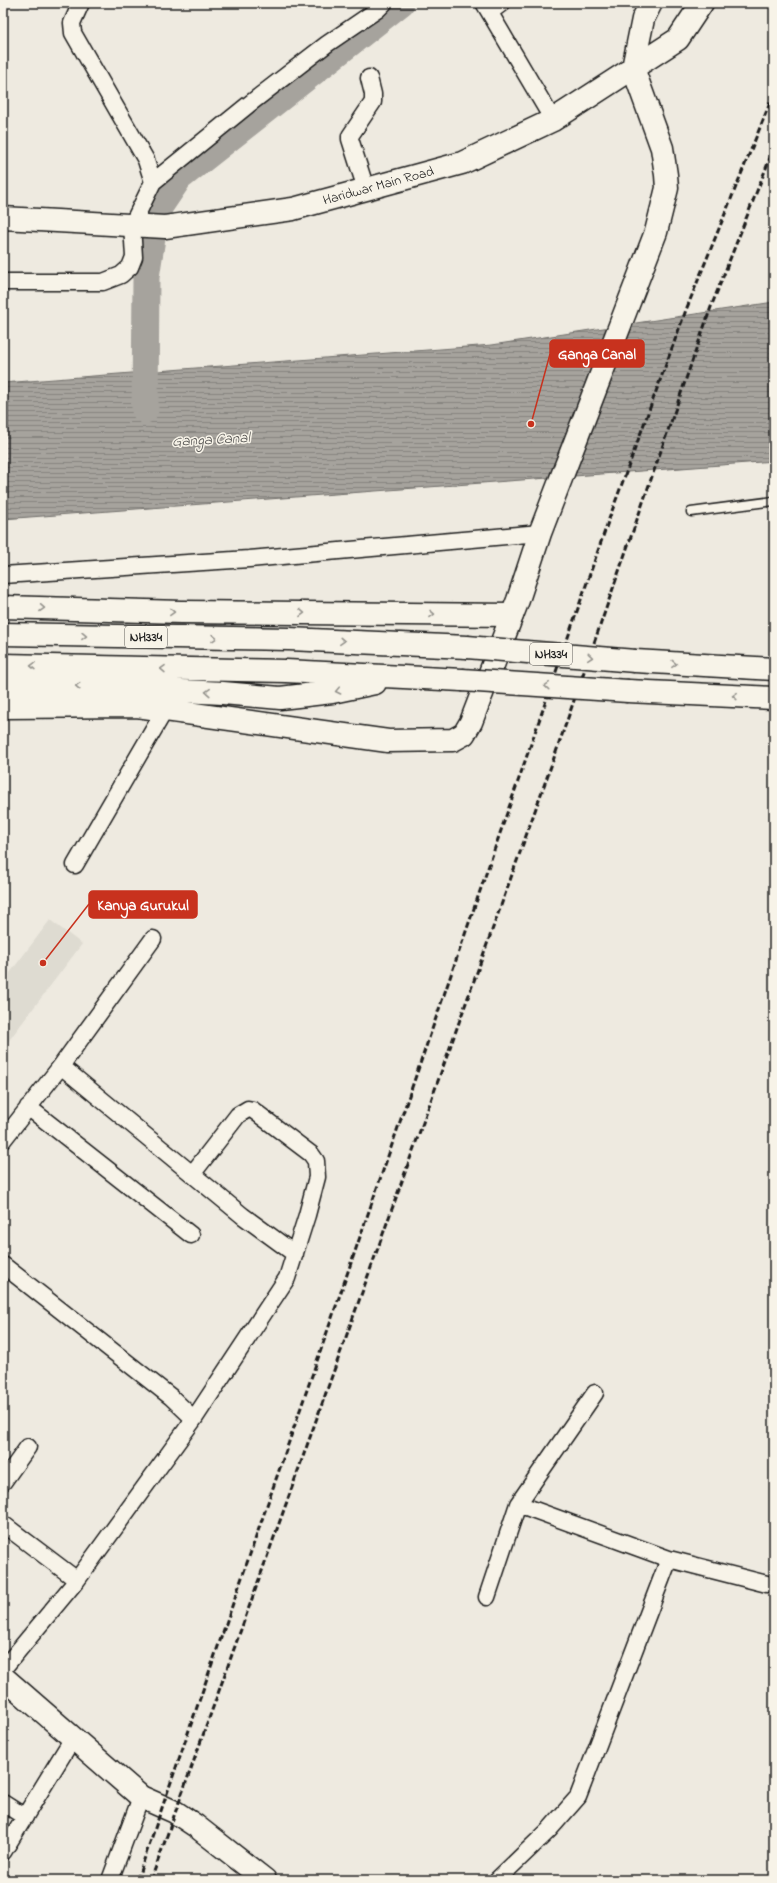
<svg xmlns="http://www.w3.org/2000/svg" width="777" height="1883" viewBox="0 0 777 1883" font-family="'Indie Flower',sans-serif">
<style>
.built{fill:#dedbd1}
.water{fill:url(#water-rules);stroke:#6f6d69}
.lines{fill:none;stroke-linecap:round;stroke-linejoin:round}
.river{stroke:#a6a39d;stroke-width:27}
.lane-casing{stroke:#1c1c1c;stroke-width:11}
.street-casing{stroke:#1c1c1c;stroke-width:19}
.secondary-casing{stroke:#1c1c1c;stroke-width:25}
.highway-casing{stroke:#1c1c1c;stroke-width:25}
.lane{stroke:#f7f3e8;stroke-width:8}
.street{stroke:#f7f3e8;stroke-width:16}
.secondary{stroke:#f7f3e8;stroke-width:22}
.highway{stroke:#f7f3e8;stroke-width:22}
.rail{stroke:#1c1c1c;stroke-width:3;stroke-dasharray:6 3;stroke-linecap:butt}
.highway-bridge-casing{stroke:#1c1c1c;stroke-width:25;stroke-linecap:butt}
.highway-bridge{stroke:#f7f3e8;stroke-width:22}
.oneway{stroke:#94928c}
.labels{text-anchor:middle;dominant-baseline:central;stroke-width:3;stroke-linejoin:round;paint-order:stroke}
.shield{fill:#f7f3e8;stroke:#5e5c59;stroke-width:1}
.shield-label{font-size:13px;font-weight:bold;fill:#1c1c1c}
.street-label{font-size:14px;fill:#1c1c1c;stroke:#f7f3e8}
.water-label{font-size:15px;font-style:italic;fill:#535250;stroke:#f7f3e8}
.leader{fill:none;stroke:#c8321e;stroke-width:1.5}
.callout-dot{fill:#c8321e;stroke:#f7f3e8;stroke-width:1.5}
.callout{fill:#c8321e;stroke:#c8321e;stroke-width:1.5}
.callout-label{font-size:15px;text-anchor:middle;font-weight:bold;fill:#fff}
</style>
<defs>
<pattern id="water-rules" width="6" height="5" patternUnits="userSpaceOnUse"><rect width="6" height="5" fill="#a6a39d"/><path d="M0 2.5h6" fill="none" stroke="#86847f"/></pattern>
</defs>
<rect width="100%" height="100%" fill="#eeeae0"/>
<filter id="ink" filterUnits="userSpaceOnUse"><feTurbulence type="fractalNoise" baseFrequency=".025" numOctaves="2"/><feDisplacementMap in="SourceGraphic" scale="8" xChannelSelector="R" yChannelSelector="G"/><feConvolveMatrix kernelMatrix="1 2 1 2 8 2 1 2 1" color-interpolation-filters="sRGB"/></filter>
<g filter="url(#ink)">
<path class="built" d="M50 920 82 944 7 1043 3 1041V982Z"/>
<path class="water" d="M774 302V461L3 519V383L492 345Z"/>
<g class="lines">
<path class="river" d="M145 410 146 277 156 212 179 178 401 3"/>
<defs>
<path id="lane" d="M691 512 774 501"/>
<path id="street" d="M81 3 72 23 73 33 146 160 153 182
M484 3 553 120
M490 12 502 3
M366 189 350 139V136L373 102V94L369 78
M3 282H103L121 275 130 267 134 257 132 225 153 182 248 105 327 44 377 10 384 3
M3 575 249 559 540 533
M75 865 165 710
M61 1066 153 939
M28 1107 191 1235
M3 1140 61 1066 243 1216 295 1254
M3 1265 171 1397 194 1419
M3 1482 28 1447
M518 1504 669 1559 767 1584
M3 1524 77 1580
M487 1597 518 1504 595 1393
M3 1669 77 1580 194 1419 287 1278 307 1215 317 1177 316 1161 311 1154 253 1110 248 1109 238 1115 193 1173
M3 1803 25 1817
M3 1852 73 1738
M110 1880 141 1797
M497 1880 549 1830 578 1797 669 1559"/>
<g id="secondary">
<path id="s1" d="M3 218 165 227 293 209 462 163 553 120 678 39 702 3"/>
<path d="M3 607 181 612 512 615"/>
<path d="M3 707 137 706 388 741 453 740 464 734 471 722 518 600 540 533 656 232 667 188 666 175 662 148 633 68 643 19 651 3"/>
<path d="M3 1677 141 1797 175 1812 196 1826 265 1880"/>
</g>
<path id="highway" d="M3 634 289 639 467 647
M635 661 774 669
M3 665 286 671 462 680
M3 685H58L223 693 280 698 332 692 375 683
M628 691 774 698"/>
</defs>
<use href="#lane" class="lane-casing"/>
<use href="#street" class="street-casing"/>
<use href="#secondary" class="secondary-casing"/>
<use href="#highway" class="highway-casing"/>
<use href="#lane" class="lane"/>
<use href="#street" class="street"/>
<use href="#secondary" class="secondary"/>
<use href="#highway" class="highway"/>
<path class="rail" d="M137 1880 609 519 686 310 774 93
M151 1880 555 755 711 307 774 148"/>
<defs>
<path id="highway-bridge" d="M467 647 635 661
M462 680 628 691"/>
</defs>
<use href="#highway-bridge" class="highway-bridge-casing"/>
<use href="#highway-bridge" class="highway-bridge"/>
</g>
<defs><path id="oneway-chevron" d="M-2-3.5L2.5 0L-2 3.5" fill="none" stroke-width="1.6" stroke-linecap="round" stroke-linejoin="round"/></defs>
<g class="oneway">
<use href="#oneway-chevron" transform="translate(42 608) rotate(2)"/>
<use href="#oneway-chevron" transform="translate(172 612) rotate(2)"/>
<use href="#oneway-chevron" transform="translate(302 613) rotate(1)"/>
<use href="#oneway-chevron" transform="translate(432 614) rotate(1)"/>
<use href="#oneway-chevron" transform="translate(84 636) rotate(1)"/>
<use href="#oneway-chevron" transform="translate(214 638) rotate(1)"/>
<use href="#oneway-chevron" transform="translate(342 641) rotate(3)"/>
<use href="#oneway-chevron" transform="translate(590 657) rotate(5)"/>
<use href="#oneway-chevron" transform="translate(674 664) rotate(3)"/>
<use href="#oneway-chevron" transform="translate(33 666) rotate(-179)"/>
<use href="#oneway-chevron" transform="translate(163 669) rotate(-179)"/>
<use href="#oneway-chevron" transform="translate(78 686) rotate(-177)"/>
<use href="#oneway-chevron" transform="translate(547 686) rotate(-176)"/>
<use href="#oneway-chevron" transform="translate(338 691) rotate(168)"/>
<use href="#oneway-chevron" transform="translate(208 692) rotate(-177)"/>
<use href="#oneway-chevron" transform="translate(735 696) rotate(-177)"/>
</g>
</g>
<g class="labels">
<g class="shield">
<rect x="125" y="626" width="42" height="22" rx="3"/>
<rect x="530" y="643" width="42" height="22" rx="3"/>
</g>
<g class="shield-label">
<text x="146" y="637">NH334</text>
<text x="551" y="654">NH334</text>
</g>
<g class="street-label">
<text stroke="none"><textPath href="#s1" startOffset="380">Haridwar Main Road</textPath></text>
</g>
<g class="water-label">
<text transform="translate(211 440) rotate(-3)">Ganga Canal</text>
</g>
</g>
<path class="leader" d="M531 424L550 354M43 963L89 904"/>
<g class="callout-dot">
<circle cx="531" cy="424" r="4"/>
<circle cx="43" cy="963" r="4"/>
</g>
<g class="callout">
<rect x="550" y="340" width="94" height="27" rx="4"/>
<rect x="89" y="891" width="108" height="27" rx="4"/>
</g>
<g class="callout-label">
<text x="597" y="359">Ganga Canal</text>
<text x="143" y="910">Kanya Gurukul</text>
</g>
<rect width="777" height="1883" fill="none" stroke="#f7f3e8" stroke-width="16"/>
<rect x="8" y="8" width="761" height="1867" fill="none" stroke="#1c1c1c" stroke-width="1.5" filter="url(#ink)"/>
</svg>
